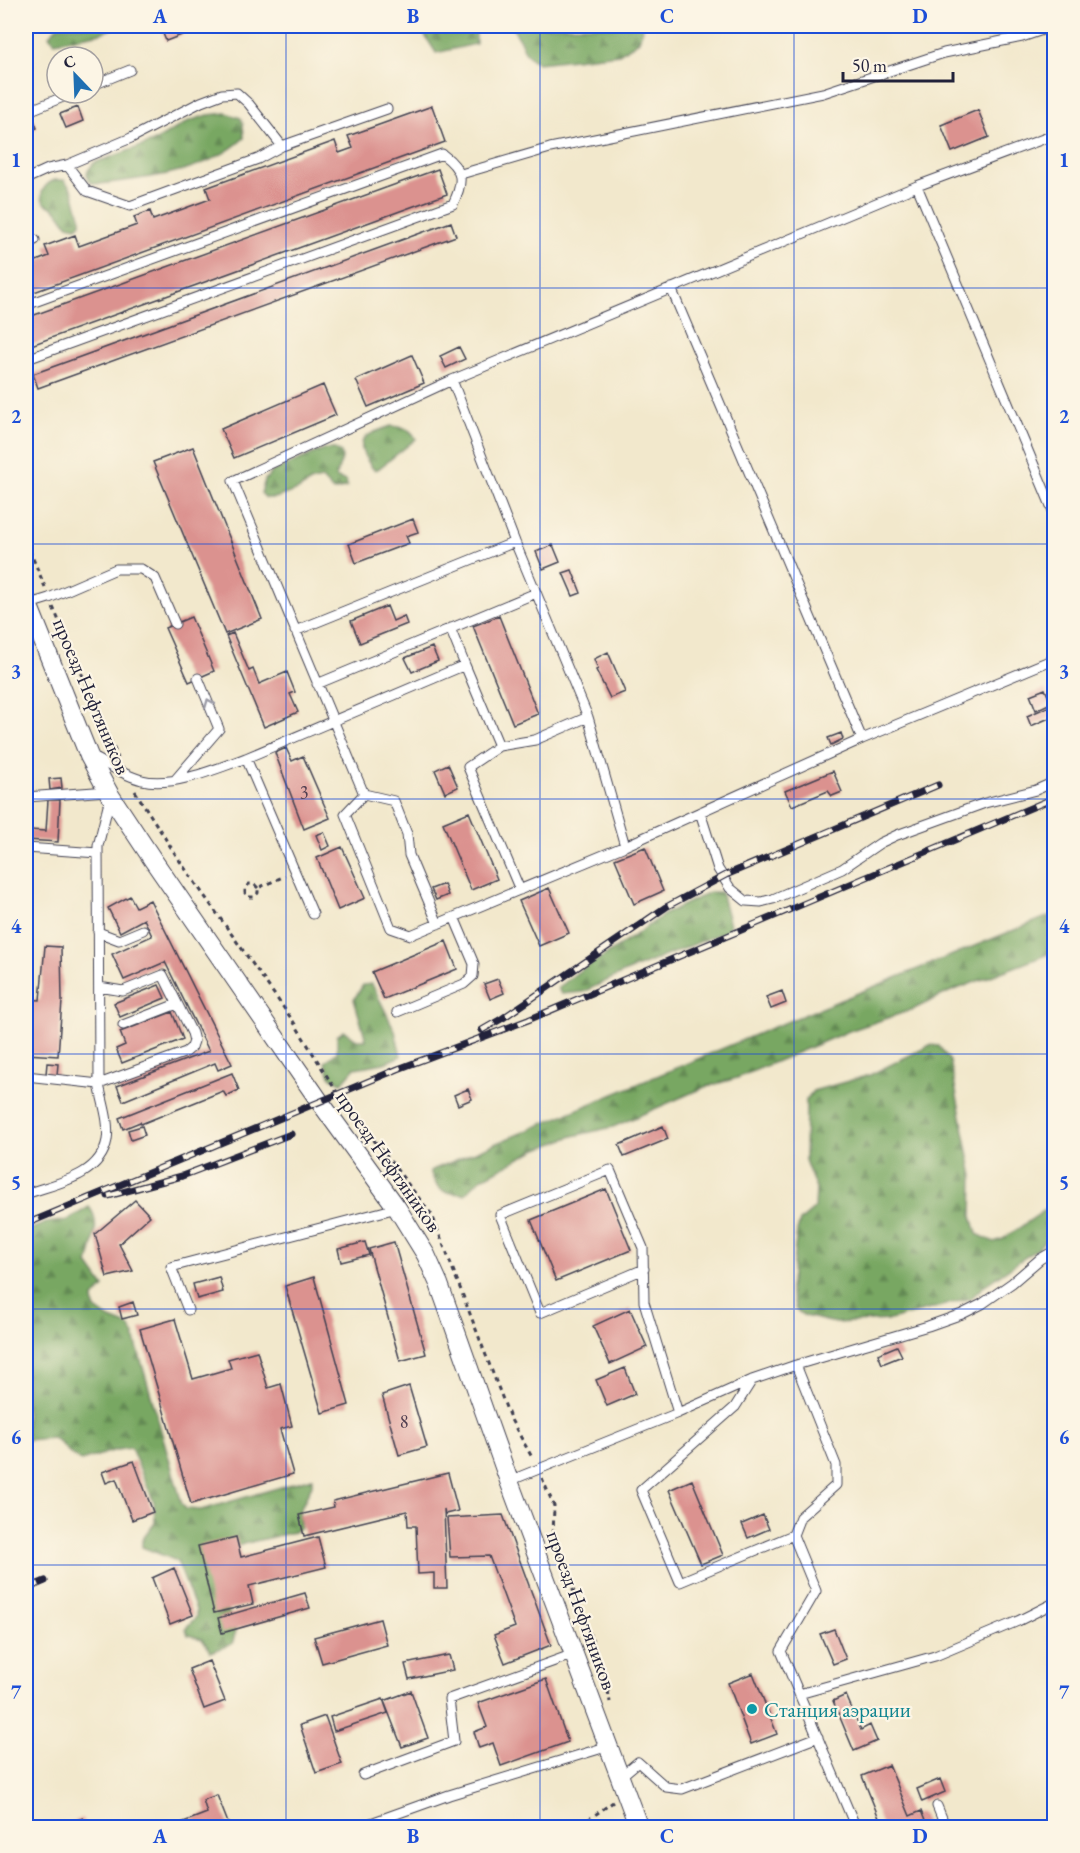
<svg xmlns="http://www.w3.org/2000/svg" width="1080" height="1853" viewBox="0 0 1080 1853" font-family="'EB Garamond',serif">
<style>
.forest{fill:url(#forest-firs);stroke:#4d644e;stroke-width:1.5}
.building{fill:#db928f}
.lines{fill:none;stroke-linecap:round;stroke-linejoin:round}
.service-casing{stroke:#414051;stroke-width:11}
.minor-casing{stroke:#414051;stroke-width:20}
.path{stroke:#414051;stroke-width:3;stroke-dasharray:4.5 4.5;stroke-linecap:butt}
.service{stroke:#fff;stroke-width:9}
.minor{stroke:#fff;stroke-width:18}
.rail-casing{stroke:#22223b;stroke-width:7}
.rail{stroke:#fcf5e5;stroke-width:4.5;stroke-dasharray:14;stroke-linecap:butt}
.oneway{stroke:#9c9ca7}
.grid{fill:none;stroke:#1d4ed8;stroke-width:1.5;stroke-opacity:0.55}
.culture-dot{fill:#0f9aa8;stroke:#fcf5e5;stroke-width:2}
.labels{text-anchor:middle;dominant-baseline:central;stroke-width:4.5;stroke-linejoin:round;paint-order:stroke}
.number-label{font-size:18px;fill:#503e50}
.street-label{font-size:21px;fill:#22223b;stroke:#fcf5e5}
.culture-label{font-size:21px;fill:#0d838f;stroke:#fcf5e5;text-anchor:start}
.neatline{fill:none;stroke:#1d4ed8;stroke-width:2}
.grid-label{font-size:20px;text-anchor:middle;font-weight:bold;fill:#1d4ed8}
</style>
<defs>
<pattern id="forest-firs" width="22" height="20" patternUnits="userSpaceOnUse" patternTransform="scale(1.5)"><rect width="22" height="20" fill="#78a762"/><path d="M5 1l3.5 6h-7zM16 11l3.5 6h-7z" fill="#628852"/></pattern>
</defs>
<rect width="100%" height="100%" fill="#fcf5e5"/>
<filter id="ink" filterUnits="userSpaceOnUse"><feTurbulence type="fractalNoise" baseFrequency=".0167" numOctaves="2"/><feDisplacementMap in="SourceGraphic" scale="12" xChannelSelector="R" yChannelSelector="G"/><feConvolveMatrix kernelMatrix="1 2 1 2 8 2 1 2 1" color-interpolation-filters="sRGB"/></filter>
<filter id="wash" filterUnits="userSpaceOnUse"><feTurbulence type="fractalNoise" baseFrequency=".008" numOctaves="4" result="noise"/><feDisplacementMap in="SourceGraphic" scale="24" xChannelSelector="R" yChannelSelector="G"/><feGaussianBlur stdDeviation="1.35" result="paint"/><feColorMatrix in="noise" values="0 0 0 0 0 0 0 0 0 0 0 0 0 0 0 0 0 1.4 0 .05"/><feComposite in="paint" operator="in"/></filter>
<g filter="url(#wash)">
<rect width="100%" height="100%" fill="#f2e8cc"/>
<path class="forest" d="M58 26H119L101 33 55 42 49 36Z
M422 26H476V44L436 53 424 34Z
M510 26H643L639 41 619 54 538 63C518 52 524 38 510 26Z
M226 113 241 118 243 124 244 138C206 173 149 178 100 184L92 183 88 180 87 172 94 163 153 142 189 121 208 115Z
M55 180H64L72 189 81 219V223L77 227 68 225C63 221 61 215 56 210 53 207 47 206 44 202 37 192 47 183 55 180Z
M391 426C402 427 411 428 416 439L378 469 374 470C351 440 362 436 391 426Z
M324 449H335L341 453 342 459 336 475 337 478 346 481 347 487 333 491 322 479 312 481 298 490 275 498H266L261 493 265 480 273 471Z
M710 892H721L730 925 727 931 623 973 583 992 561 994 558 988 579 971 612 951 665 914Z
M1054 914V952L949 992 914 1009 849 1031 737 1078 705 1087 613 1127 573 1136 535 1150 479 1180 465 1194C442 1193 438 1193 430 1171L769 1029Z
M372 984 395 1031 401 1056 384 1063 355 1068 342 1083 331 1078 325 1062 337 1052V1036L344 1031 357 1040H366L354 999 363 985Z
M930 1045 939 1046 950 1061 973 1176 972 1216 977 1234 994 1242 1003 1239 1054 1204V1232L1037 1249 985 1285 971 1298 890 1320 835 1323 805 1316 796 1310 790 1290 797 1231 800 1221 815 1208 816 1189 805 1160 806 1100 813 1091 870 1075Z
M89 1207C102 1221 92 1247 88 1264L104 1287 93 1298 94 1308 108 1318 129 1326 134 1336 182 1504 186 1509 201 1510 312 1478V1485L299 1512 300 1527 294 1532 234 1546 214 1592 232 1617 236 1631 232 1644 211 1652 202 1639 188 1635 186 1628 196 1617V1610L177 1561 142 1547V1540L155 1523 154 1502 131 1448 116 1450 81 1461 69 1453 59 1441 53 1438 26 1440V1231L46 1223 68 1220Z"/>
<g id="blocks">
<path class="building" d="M160 26H205L166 41Z
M432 106 445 142 26 295V265L49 256 45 246 75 235 79 246 137 225 134 217 150 211 153 220 210 199 206 188 335 141 339 153 353 148 348 136Z
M78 107 83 121 66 128 60 114Z
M978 110 989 137 952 152 941 125Z
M34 120 37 128 26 132V123Z
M438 169 447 194 26 347V318Z
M451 222 456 236 38 388 33 374Z
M459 347 465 359 446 368 440 356Z
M412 355 424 383 368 407 356 380Z
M323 385 336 415 234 458 221 429Z
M193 447 262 619 225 634 153 462Z
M413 519 418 532 406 536 409 543 356 563 349 544Z
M553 545 560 562 543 569 536 552Z
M572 570 581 593 573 596 563 573Z
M387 606 393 621 404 616 407 624 360 643 351 621Z
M499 616 538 714 513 724 473 626Z
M191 617 214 671 189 682 165 628Z
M233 633 249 671 253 669 259 684 287 672 295 692 290 694 298 712 264 727 226 636Z
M432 647 438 661 412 672 405 658Z
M608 652 625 692 610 698 596 670 598 669 594 659Z
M1045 689 1051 703 1036 710 1030 695Z
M1050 706 1054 716 1031 726 1027 716Z
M841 733 843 739 831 745 828 738Z
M286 748 292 761 303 756 330 818 304 829 275 753Z
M448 764 458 787 445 793 435 770Z
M833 771 842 792 832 796 828 791 792 806 785 791Z
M61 778 62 788 50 790 49 779Z
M48 800H60L58 842 26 840V832L29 830 46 831Z
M469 812 497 879 471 890 443 823Z
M324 832 330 846 322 850 316 835Z
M342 847 365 898 338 910 317 858Z
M645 847 663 891 634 904 615 859Z
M444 884 448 895 436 900 431 889Z
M549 888 569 933 539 946 519 901Z
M130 896 136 907 150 900 232 1064 218 1070 215 1063 123 1101 117 1086 209 1051 165 962 124 980 112 954 152 936 144 919 120 932 108 908Z
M446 941 457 969 384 999 372 972Z
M45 946 61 947 62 1001 58 1056 26 1054V999L40 1000Z
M498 979 504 993 490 999 484 984Z
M159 985 165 998 120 1017 114 1003Z
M782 991 786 1003 771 1009 766 997Z
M172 1012 183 1039 122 1063 116 1049 125 1045 120 1032Z
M47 1063 58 1064 57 1075 46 1074Z
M232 1073 239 1090 226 1096 223 1091 141 1124 140 1122 123 1129 119 1118Z
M468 1089 472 1099 458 1105 454 1095Z
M142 1126 145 1135 131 1140 128 1130Z
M663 1126 668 1139 624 1157 619 1145Z
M606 1189 631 1250 556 1281 531 1220Z
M135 1200 150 1216 119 1244 133 1271 107 1277 95 1234Z
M365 1242 369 1255 341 1262 338 1249Z
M394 1242 426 1354 400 1361 369 1249Z
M219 1277 223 1292 197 1299 193 1284Z
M314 1277 349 1405 322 1413 285 1286Z
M133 1302 137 1315 122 1319 119 1307Z
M630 1309 647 1347 610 1364 593 1326Z
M175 1319 193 1379 231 1368 228 1359 257 1351 268 1388 281 1384 292 1426 280 1429 293 1474 191 1504 140 1329Z
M897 1346 902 1356 882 1364 878 1354Z
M625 1368 635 1394 607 1406 596 1380Z
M409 1386 427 1447 399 1455 382 1395Z
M134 1461 153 1512 132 1520 116 1479 106 1483 102 1472Z
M448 1473 458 1511 445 1514 444 1509 447 1588H434V1573L418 1574 416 1526H408L407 1511 304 1536 299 1515 334 1507 333 1501Z
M692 1480 723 1555 701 1564 669 1490Z
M503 1515 551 1645 505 1663 494 1635 515 1627 489 1556 450 1557 447 1518Z
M763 1515 769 1529 748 1538 742 1524Z
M236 1537 241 1557 318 1537 326 1567 249 1586 253 1604 214 1613 198 1546Z
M174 1568 193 1615 170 1624 152 1578Z
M305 1593 310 1608 222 1633 218 1618Z
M380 1619 387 1645 322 1663 314 1637Z
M834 1629 846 1659 833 1664 820 1634Z
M449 1655 453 1670 409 1679 405 1664Z
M209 1661 225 1701 204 1709 189 1669Z
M753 1673 777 1734 751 1744 728 1683Z
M546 1679 568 1742 501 1766 493 1743 479 1748 474 1732 487 1727 478 1703Z
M411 1691 428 1738 402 1747 384 1701Z
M846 1695 861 1730 870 1725 877 1741 854 1751 833 1701Z
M383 1699 388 1713 334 1731 330 1717Z
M325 1716 342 1764 316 1773 300 1725Z
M889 1765 910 1816 921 1811 928 1828H883L862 1776Z
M940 1779 945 1792 922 1802 917 1789Z
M217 1795 230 1828H168L207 1813 203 1800Z
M83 1818 86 1828H58V1827Z"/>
</g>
</g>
<g filter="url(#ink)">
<use href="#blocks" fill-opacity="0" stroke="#414051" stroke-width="1.5"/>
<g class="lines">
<defs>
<path id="service" d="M93 85 130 70
M26 112 73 93
M1054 135 917 186 452 380 233 481 364 794 345 814 391 928 411 935 625 846 862 739 1054 659
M67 165 87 191 130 206 258 159 282 146 387 109
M461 174 550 148 823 93 944 53 1022 37 1054 26
M26 179 48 169 67 165 131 138 201 102 222 94 237 93 249 104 282 146
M917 186 1054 513
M26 244 35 240
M671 288 862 739
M26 305 442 154C464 170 464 181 453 204L30 358H26
M26 605 49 598 116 569H141L155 578 175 624
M450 628 465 665
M295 631 515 542
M317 684 536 593
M588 717 625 846
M499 746 468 767 520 890
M91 756C107 764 125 776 142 780 171 788 219 768 246 758L465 665 499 746 535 740 588 717 515 542 452 380
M246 758 313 914
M175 780 219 729 198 678
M364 794 394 801 407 834 409 855 438 924
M26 797 108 791
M700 812 718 869 730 888 746 901 761 902 773 899 842 869 880 843 897 835 985 803 1036 790 1054 782
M26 848 98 853
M98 932 119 940 143 930
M397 1012 464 984 473 976 474 964 454 917
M123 1025 177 1004
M26 1076 99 1084 186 1052 192 1047 194 1041 192 1033 163 975 123 991 99 987
M26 1194C56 1183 100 1177 107 1140 110 1122 102 1101 99 1084L98 846 110 798
M644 1269 540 1313 500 1215 610 1170 643 1248 644 1302 678 1413
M188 1310 171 1267 397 1208
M752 1380 735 1407 641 1490 680 1582 793 1535 800 1517 836 1485V1465L796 1365
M509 1481 678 1413 752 1380 796 1365 928 1326 962 1314 982 1304 1012 1283 1040 1259 1054 1251
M793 1535 816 1591 781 1651 856 1828
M799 1694 935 1656 1018 1621 1054 1603
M363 1775 454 1741 449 1699 574 1654
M620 1777 638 1762 666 1787 682 1789 818 1737
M937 1806 946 1828
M357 1828 449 1795 609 1746"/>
<path id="minor" d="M26 599 89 756 110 795 153 860 320 1102 397 1208 426 1255 439 1284 509 1481 639 1828"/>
</defs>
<use href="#service" class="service-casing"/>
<use href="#minor" class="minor-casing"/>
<path class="path" d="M26 542 45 587
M53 607 118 758
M135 791 179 860 293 1021 338 1094 432 1215 510 1418 533 1459
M258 888 254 884H249L245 888V893L249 897H254L258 893V888L285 876
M542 1478 554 1506 553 1537 605 1674 610 1702
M572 1828 585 1822 613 1802"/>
<use href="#service" class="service"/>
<use href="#minor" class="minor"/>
<defs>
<path id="rail" d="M482 1030 503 1018 666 907 726 875 938 785
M108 1196 182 1176 291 1134
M26 1224 398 1069 528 1020 1054 798
M26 1589 45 1581"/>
</defs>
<use href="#rail" class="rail-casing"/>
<use href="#rail" class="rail"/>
</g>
<defs><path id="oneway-chevron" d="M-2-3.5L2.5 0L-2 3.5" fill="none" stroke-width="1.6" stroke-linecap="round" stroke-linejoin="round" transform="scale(1.5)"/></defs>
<use class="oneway" href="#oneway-chevron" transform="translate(209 703) rotate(-112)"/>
</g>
<path class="grid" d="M286 26V1828M540 26V1828M794 26V1828M26 288H1054M26 544H1054M26 799H1054M26 1054H1054M26 1309H1054M26 1565H1054"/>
<circle class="culture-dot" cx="752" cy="1709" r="6"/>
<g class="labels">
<g class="number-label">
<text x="304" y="792">3</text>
<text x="404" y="1421">8</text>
</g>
<g class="street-label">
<text transform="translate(92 696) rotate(67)">проезд Нефтяников</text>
<text transform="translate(389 1161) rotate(55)">проезд Нефтяников</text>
<text transform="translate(582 1610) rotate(70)">проезд Нефтяников</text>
</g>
<g class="culture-label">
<text x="764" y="1709">Станция аэрации</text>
</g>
</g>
<rect width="1080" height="1853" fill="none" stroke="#fcf5e5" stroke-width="66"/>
<g transform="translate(75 75) rotate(337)"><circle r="28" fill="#fcf5e5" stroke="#a5a1a1" stroke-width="1.5"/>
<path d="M0-4.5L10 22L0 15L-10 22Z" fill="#1f6fb2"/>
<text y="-9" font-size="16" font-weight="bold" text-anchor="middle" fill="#22223b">С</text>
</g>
<path d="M843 72v9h110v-9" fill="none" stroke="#22223b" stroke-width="3"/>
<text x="852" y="72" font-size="18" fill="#22223b" stroke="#fcf5e5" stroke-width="4.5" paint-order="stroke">50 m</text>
<rect x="33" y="33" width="1014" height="1787" class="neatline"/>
<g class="grid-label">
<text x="160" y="23">A</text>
<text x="413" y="23">B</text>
<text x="667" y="23">C</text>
<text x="920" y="23">D</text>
<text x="16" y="167">1</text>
<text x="1064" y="167">1</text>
<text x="16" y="423">2</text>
<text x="1064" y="423">2</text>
<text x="16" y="678">3</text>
<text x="1064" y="678">3</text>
<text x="16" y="933">4</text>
<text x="1064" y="933">4</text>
<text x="16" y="1189">5</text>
<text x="1064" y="1189">5</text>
<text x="16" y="1444">6</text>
<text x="1064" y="1444">6</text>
<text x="16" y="1699">7</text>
<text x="1064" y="1699">7</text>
<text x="160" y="1843">A</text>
<text x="413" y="1843">B</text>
<text x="667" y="1843">C</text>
<text x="920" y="1843">D</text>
</g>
</svg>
